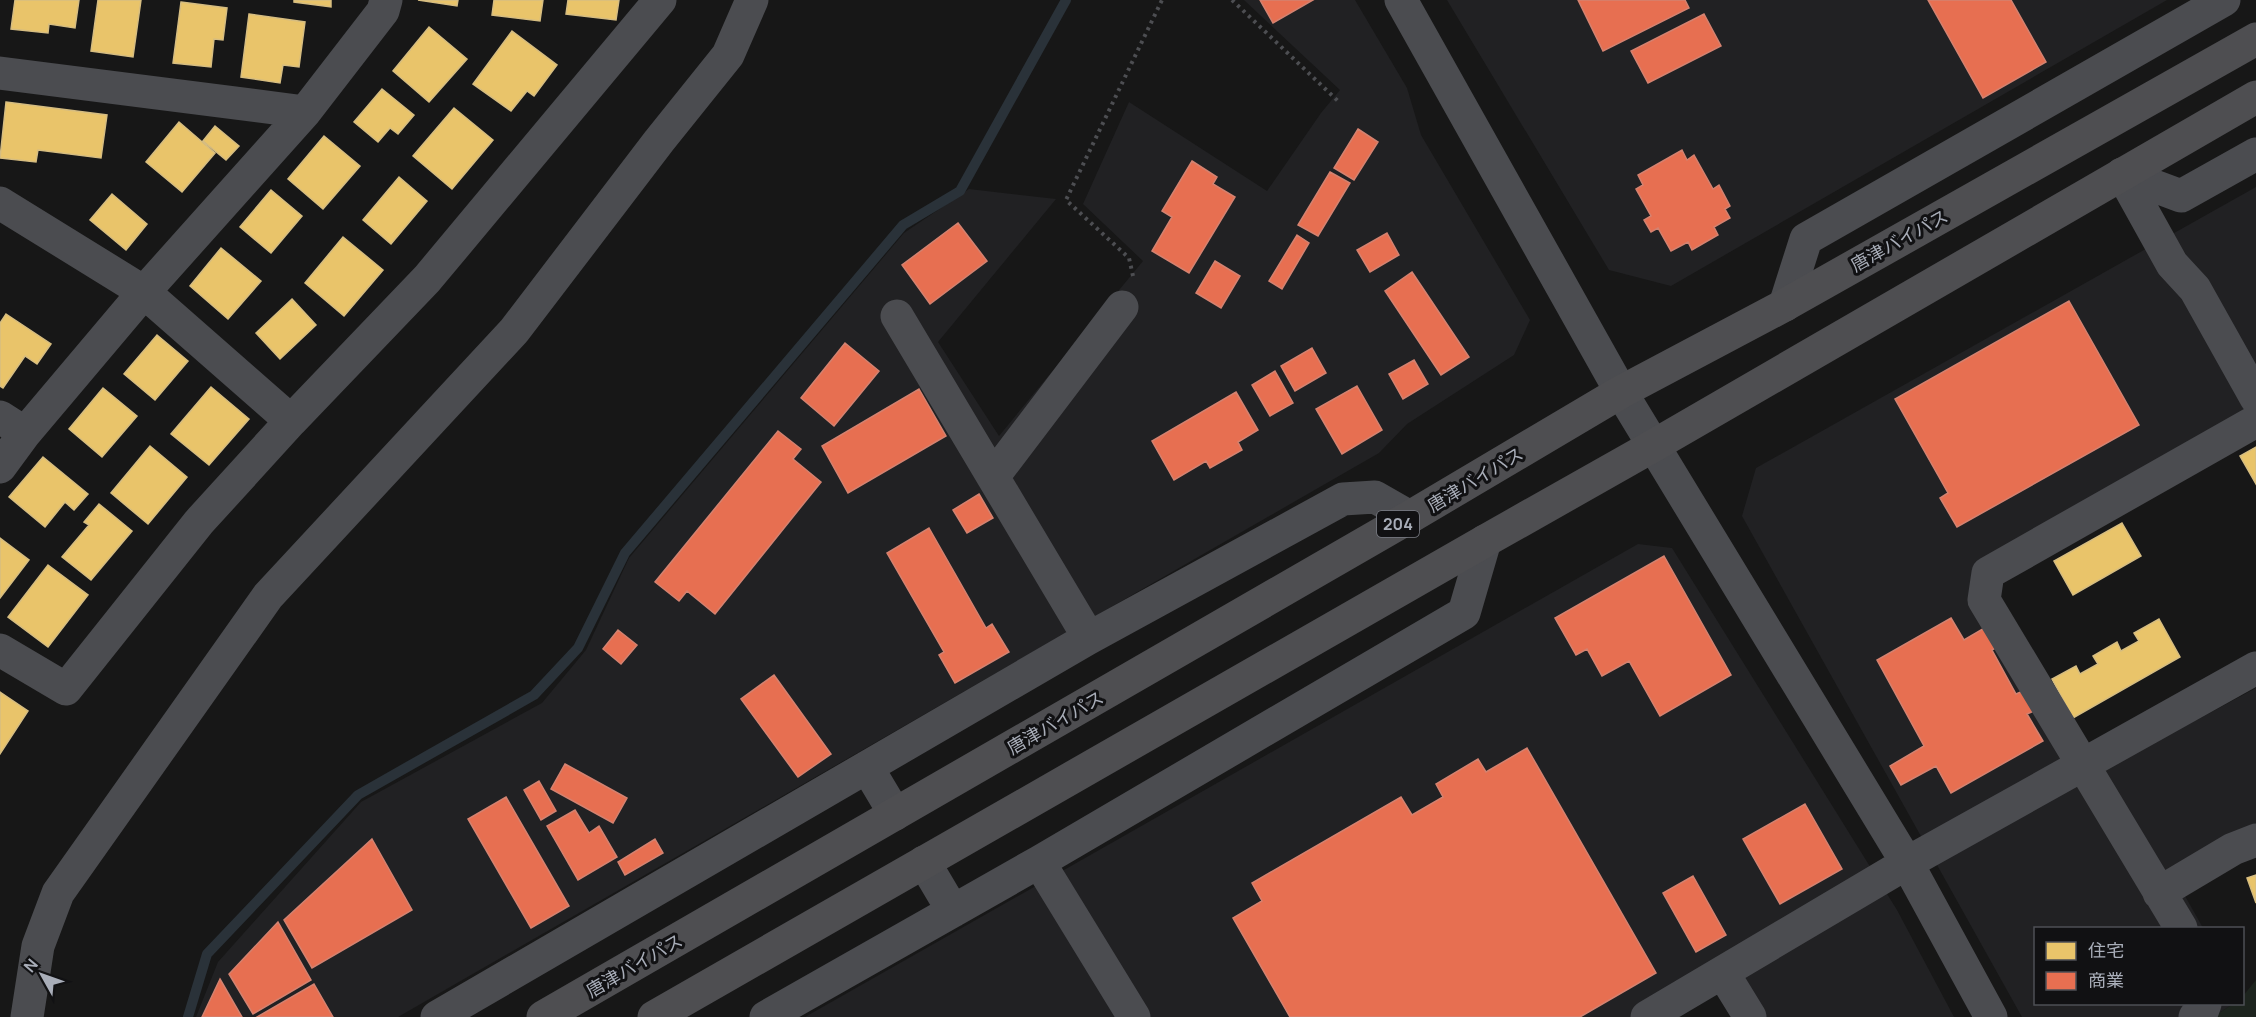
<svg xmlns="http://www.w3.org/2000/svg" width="2256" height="1017" viewBox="0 0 2256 1017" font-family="Manrope,'Noto Sans JP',sans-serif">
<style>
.built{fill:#212123}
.green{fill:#1d241e}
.homes{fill:#e9c46a;stroke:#d6bd81;stroke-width:1.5}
.shops{fill:#e76f51;stroke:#d48270;stroke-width:1.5}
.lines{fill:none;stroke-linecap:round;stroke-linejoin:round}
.stream{stroke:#2a3239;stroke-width:10}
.path{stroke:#4d4e52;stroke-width:4;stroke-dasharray:3 4.5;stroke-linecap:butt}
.minor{stroke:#4b4c50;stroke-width:33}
.highway{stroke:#4e4e51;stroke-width:33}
.labels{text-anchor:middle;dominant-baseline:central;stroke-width:6;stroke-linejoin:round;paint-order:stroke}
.shield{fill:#111113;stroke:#7b7e86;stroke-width:1.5}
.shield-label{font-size:16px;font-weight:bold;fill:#a8adb8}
.street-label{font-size:18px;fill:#a8adb8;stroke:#111113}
</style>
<rect width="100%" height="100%" fill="#171717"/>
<path class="built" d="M1244 0H1355L1407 88 1421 135 1530 320 1514 355 1407 424 1379 453 398 1017H196L218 962 361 802 542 703 586 650 629 558 904 233 969 189 1056 199 938 342 999 436 1143 261 1083 204 1129 102 1267 191 1321 113 1340 90Z
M1447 0H2167L1671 286 1609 270Z
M2256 187V408L1985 562 1995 599 2100 772 2256 688V825L2171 871 2203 928H2036V1004H2233L2213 1017H2022L1742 516 1756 468Z
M1638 544 1672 548 1897 910 1954 1017H1733L1716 989 1670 1017H805Z"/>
<path class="green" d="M2256 980V1017H2213L2233 1004H2242L2243 996Z"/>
<path class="homes" d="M15 0H79L75 28 49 24 48 33 11 29Z
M98 0H141L133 57 91 51Z
M294 0H331V7L294 2Z
M418 0H458L457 6Z
M494 0H543L540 21 492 15Z
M568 0H619L616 20 566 14Z
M181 2 227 8 223 40 214 39 211 67 173 63Z
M249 14 305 22 299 67 283 65 280 83 241 77Z
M429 27 467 59 429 102 393 71Z
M512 31 557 65 534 96 527 91 511 111 473 84Z
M382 89 414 115 398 134 390 128 378 142 354 122Z
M6 102 107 115 101 158 38 150 36 162 0 158Z
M454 108 493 140 452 189 413 156Z
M179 122 215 153 182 192 146 162Z
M215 126 239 146 226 160 203 141Z
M324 136 360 166 323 209 288 179Z
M399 177 427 201 391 244 363 220Z
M271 190 302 216 271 253 240 227Z
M112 194 147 224 126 250 90 220Z
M343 237 383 270 344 316 305 283Z
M221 248 261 281 228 319 190 286Z
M292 299 316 325 280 359 256 333Z
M6 314 51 344 37 364 25 356 3 388 0 386V323Z
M157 335 188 361 155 400 124 374Z
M211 387 249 419 209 465 171 434Z
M103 388 137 416 102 457 69 429Z
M150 446 187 477 148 524 111 493Z
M2256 447V484L2240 456Z
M43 457 88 494 74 510 65 502 45 527 9 497Z
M99 504 132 531 91 580 62 557 89 525 84 522Z
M2122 523 2141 556 2073 595 2054 561Z
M0 538 29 560 0 598Z
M48 565 88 595 48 647 8 617Z
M2159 619 2180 657 2073 718 2052 679 2076 666 2080 674 2098 664 2093 656 2117 642 2121 651 2139 641 2134 633Z
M0 692 28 711 0 754Z
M2256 875V903L2247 878Z"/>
<path class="shops" d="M1260 0H1313L1273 23Z
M1578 0H1685L1689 8 1603 51Z
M1928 0H2011L2046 62 1983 98Z
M1704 14 1721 46 1648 83 1631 51Z
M1358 129 1378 142 1354 180 1334 168Z
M1682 150 1687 160 1694 155 1713 189 1719 185 1730 206 1725 209 1730 218 1714 227 1718 235 1692 250 1688 242 1671 251 1658 228 1651 232 1644 220 1651 216 1636 189 1643 185 1638 175Z
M1192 161 1217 177 1213 184 1235 197 1189 273 1152 251 1172 217 1162 211Z
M1330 172 1350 183 1318 236 1298 225Z
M958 223 987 261 930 304 902 265Z
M1387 233 1399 255 1370 272 1357 250Z
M1297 235 1309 243 1282 289 1269 281Z
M1215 261 1240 276 1221 308 1196 293Z
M1412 272 1469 357 1441 375 1385 291Z
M2069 301 2139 425 1957 527 1940 498 1948 493 1895 399Z
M845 343 879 371 834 426 801 398Z
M1312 348 1326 373 1295 391 1281 366Z
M1414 360 1428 384 1403 399 1389 374Z
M1275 371 1293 403 1270 416 1252 385Z
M1357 386 1382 430 1342 454 1316 409Z
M919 389 946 436 848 493 822 446Z
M1236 392 1258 430 1238 442 1242 450 1210 468 1206 461 1174 480 1152 441Z
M778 431 801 449 793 459 821 482 715 614 687 591 679 601 655 582Z
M979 494 993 518 967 533 953 510Z
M929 528 986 628 992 624 1009 652 955 683 939 655 944 652 887 553Z
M1664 556 1731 675 1660 716 1629 661 1602 676 1587 649 1576 655 1555 618Z
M1951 618 1964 640 1986 627 1997 647 1992 650 2016 694 2023 691 2034 711 2027 714 2043 741 1951 793 1936 766 1901 785 1890 766 1924 746 1877 660Z
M618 630 637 645 621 664 603 649Z
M774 675 831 754 798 777 741 699Z
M1527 748 1656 973 1580 1017H1290L1233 918 1262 901 1252 883 1401 797 1412 815 1443 797 1436 784 1478 759 1486 772Z
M565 764 627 798 613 823 551 789Z
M539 781 556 811 541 820 524 790Z
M506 797 569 906 531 928 468 819Z
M1805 804 1842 869 1780 904 1743 839Z
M575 810 589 833 599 826 617 857 578 880 547 826Z
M372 839 412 910 312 968 284 920Z
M655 839 663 853 625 875 618 862Z
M1693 876 1726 935 1696 952 1663 893Z
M278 922 311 980 253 1014 229 974Z
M220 979 242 1017H202Z
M314 984 333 1017H257Z"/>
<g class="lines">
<path class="stream" d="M188 1017 207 954 358 795 534 695 578 648 625 553 903 225 960 191 1066 0"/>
<path class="path" d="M1232 0 1340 103
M1133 276 1129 258 1066 200 1162 0"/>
<path class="minor" d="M1401 0 1621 392 1907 863 1991 1017
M0 73 305 112
M2122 174 2172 264 2195 289 2256 398
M2122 174 2181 196 2256 154
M0 203 144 292 291 421
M1785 305 1806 239 2224 0
M897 316 1089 638
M0 417 25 433
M0 467 25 433 144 292 305 112 383 11 386 0
M993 477 1122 307
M0 650 66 689 199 522 291 421 427 279 660 0
M867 767 895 814
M924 862 953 911
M1039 862 1134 1017
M2159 893 2233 849 2256 840
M2181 928 1984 600 1988 573 2256 421
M1723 973 1750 1017
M27 1017 38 946 58 893 268 596 514 331 659 141 728 55 752 0
M437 1017 1089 638 1343 499 1375 497 1410 517
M766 1017 1039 862 1464 613 1485 541
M1647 1017 1907 863 2256 668
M2195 1017 2202 1012 2205 1004"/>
<path class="highway" d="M543 1017 1410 517 1621 392 1785 305 2256 39
M654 1017 1485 541 1653 446 2256 97"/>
</g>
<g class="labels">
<rect class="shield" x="1377" y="511" width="42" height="26" rx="4.5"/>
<g class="shield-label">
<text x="1398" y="524">204</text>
</g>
<g class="street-label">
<text transform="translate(1899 240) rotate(-29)">唐津バイパス</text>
<text transform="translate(1475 479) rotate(-31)">唐津バイパス</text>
<text transform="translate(1055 722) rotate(-30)">唐津バイパス</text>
<text transform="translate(634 965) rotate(-30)">唐津バイパス</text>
</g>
</g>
<rect x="2034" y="927" width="210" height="78" fill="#111113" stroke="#4d4f55" stroke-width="1.5"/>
<rect x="2046" y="942" width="30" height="18" fill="#e9c46a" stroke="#4d4f55" stroke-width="1.5"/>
<text x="2088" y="957" font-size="18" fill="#a8adb8">住宅</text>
<rect x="2046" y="972" width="30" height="18" fill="#e76f51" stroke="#4d4f55" stroke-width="1.5"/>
<text x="2088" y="987" font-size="18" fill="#a8adb8">商業</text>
<g transform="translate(42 975) rotate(310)" stroke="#111113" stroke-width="4.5" paint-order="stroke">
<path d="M0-4.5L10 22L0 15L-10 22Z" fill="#a8adb8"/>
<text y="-9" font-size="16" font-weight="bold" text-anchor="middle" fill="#a8adb8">N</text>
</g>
</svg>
